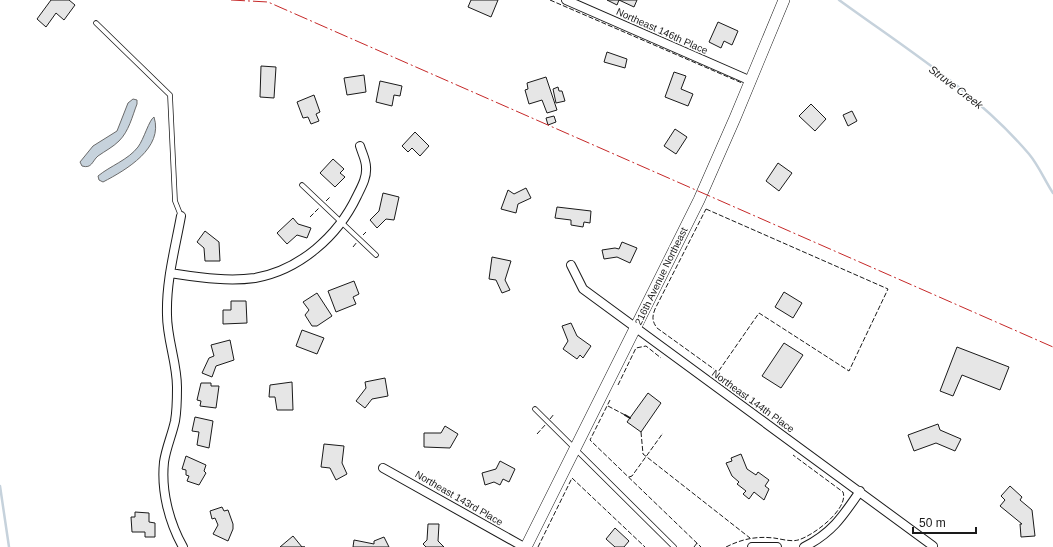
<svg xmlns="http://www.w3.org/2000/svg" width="1053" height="547" viewBox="0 0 1053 547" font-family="Helvetica,sans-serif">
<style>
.water{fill:#c6d2dc;stroke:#6a6a6a}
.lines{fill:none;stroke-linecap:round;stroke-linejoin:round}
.stream{stroke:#c6d2dc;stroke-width:2.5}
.building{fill:#e6e6e6;stroke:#1a1a1a}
.lane-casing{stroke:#1a1a1a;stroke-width:5.5}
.street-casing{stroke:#1a1a1a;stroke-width:10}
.secondary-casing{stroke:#1a1a1a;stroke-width:12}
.lane{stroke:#fff;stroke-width:4}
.street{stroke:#fff;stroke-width:8}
.secondary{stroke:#fff;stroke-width:11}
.fence{stroke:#1a1a1a;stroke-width:1;stroke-dasharray:5 2;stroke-linecap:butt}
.wall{stroke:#1a1a1a;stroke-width:2}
.power{stroke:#c62828;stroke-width:1;stroke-dasharray:14 3 2 3;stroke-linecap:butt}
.labels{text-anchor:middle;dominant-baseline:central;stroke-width:3;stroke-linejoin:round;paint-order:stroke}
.street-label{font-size:10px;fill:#1a1a1a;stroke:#fff}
.water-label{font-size:11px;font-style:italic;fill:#1a1a1a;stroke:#fff}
</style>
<rect width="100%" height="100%" fill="#fff"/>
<path class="water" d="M133 99 137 100V104C132 117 129 131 119 141 113 147 105 151 98 156 92 161 92 169 82 166L80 162 93 146 117 131 128 103Z
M154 117C164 148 126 170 103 182L99 180 98 176C110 166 128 160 138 147 144 139 149 120 154 117Z"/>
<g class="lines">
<path class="stream" d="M839 0C905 48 976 92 1029 154 1039 166 1045 181 1053 193
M0 486 9 547"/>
</g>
<path class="building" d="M51 0H69L75 5 64 20 56 13 46 27 37 19Z
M471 0H498L491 17 468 7Z
M607 0H637L634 7 619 0 617 5Z
M718 22 738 31 732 45 724 41 721 48 709 42Z
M607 52 627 59 625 68 604 62Z
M261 66 276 67 274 98 260 97Z
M674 72 686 76 681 89 693 94 688 106 665 97Z
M364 75 366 92 347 95 344 78Z
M546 77 557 110 547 113 542 100 529 104 525 90 528 89 527 83Z
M380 81 402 86 400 96 394 95 392 106 376 102Z
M558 87 559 91H562L565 101 556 103 553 89Z
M314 95 320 112 316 114 319 121 311 124 308 117 303 118 297 102Z
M811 104 826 119 815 131 799 116Z
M852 111 857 121 848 126 843 115Z
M554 116 556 122 548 125 546 118Z
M675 129 687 137 676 154 664 146Z
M415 132 429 146 420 156 412 148 408 152 402 146Z
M333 159 344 169 340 173 345 177 335 187 320 173Z
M778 163 792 173 779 191 766 181Z
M526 188 531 198 518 204 516 213 501 209 508 190 514 194Z
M383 193 399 197 394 220 386 219 377 228 370 220 379 211Z
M557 207 591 211 590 223 584 222 583 227 571 225V220L555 218Z
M293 218 298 224 311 228 307 238 297 235 287 244 277 233Z
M205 231 219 242 220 261H205L204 248 197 242Z
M622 242 637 248 630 263 617 257 604 259 602 250 615 248 619 249Z
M492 257 511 261 505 280 510 290 502 293 496 280 489 279Z
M354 281 359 294 353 297 356 304 336 312 328 291Z
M784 292 802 303 793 318 775 307Z
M317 293 332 316 317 326H312L305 315 309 310 303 302Z
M231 301H246L247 323 223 324V310H231Z
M571 323 577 336 591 346 583 358 580 355 577 359 563 349 568 341 562 326Z
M302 330 324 338 317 354 296 346Z
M230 340 234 360 216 366 212 377 202 373 209 358 214 356 211 345Z
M784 343 803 355 781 388 762 376Z
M957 347 1009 367 1000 390 962 375 953 396 940 391Z
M385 378 388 396 372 399 365 408 356 401 366 388 365 382Z
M292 382 293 410H277L275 397H269L270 385Z
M201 383H211V386H219L216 408 200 406 201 401 197 400Z
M648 393 661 403 641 432 627 422Z
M195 417 213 421 209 448 197 445 199 432 192 431Z
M938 424 940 430 961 439 955 451 936 443 914 451 908 435Z
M445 426 458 434 450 448 424 447V433H441Z
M324 444 344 446 342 463 347 474 336 480 330 468 321 467Z
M741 454 747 469 756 475 758 472 769 480 765 486 769 489 764 500 754 492 749 499 743 494 746 491 737 484 739 482 732 476 726 463 732 461 731 458Z
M186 456 206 465 204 471 206 473 199 485 187 481 189 476 186 475V470L182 469Z
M500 461 515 469 509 482 503 479 500 485 494 482 485 485 482 473 496 469Z
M1010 486 1022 497 1020 500 1032 510 1035 536 1021 537 1020 524H1022L1000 506 1005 500 1001 496Z
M222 507 224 511 228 510 233 524V529L228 541 213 534 218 525 215 518 212 519 210 511Z
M135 512 149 513V522L155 523V537H145V532H132L131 517H135Z
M428 524H439L438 541 444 547H426L423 544 427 540Z
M615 528 629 541 624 547H615L606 539Z
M293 536 302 547H305H280Z
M384 537 389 547H353L354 540 374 544V541Z"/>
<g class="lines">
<defs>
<path id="lane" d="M96 23 170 95 175 201 181 216
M302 185 376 255
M535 409 674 547"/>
<path id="street" d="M566 0 751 81
M181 216C175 249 166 281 167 315 167 339 177 363 177 387 177 398 177 410 175 421 172 435 166 448 164 462 161 491 169 522 183 547
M571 265 583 289 933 546
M170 273C198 277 226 282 255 278 300 270 338 236 357 196 362 186 367 177 366 167 366 160 362 153 360 146
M383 468 524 547
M752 547H777
M804 547C832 533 843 516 860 491"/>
<path id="secondary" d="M526 547 699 200 735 118 784 0"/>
</defs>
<use href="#lane" class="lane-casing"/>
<use href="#street" class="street-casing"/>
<use href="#secondary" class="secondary-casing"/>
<use href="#lane" class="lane"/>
<use href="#street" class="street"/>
<use href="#secondary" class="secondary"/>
<path class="fence" d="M550 0 742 83
M326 201 330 197
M706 209 888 289 849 371 759 313 718 372 657 328C652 321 652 317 655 309Z
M310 217 319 208
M363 235 366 232
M353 247 357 242
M618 385 636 348 646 346 661 358
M610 400 590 440 701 547
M608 406 625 415
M550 419 554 414
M641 432 643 454 750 538
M537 434 546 424
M629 477 632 476 663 433
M538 547 572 478 645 547
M694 547 697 543
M726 547C742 539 756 536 774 538 781 539 791 542 798 540 813 536 849 509 843 492L793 455"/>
<path class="wall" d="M625 415 630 418"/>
<path class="power" d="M231 0 268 2 1053 347"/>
</g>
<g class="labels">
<g class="street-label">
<text transform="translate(662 31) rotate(24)">Northeast 146th Place</text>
<text transform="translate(661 276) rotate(-64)">216th Avenue Northeast</text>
<text transform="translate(753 401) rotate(36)">Northeast 144th Place</text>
<text transform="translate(459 498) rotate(30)">Northeast 143rd Place</text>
</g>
<g class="water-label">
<text transform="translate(956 87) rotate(37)">Struve Creek</text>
</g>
</g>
<path d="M913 527v6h63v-6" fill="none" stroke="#1a1a1a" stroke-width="2"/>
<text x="919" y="527" font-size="12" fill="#1a1a1a" stroke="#ffffff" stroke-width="3" paint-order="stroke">50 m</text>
</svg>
